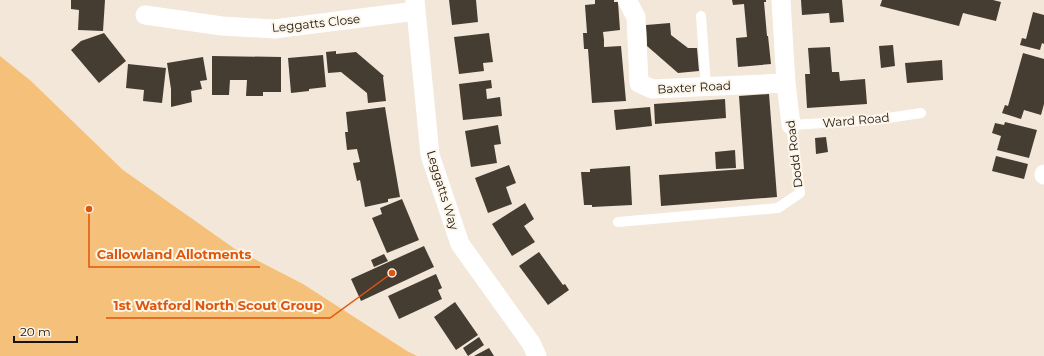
<svg xmlns="http://www.w3.org/2000/svg" width="1044" height="356" viewBox="0 0 1044 356" font-family="Montserrat,sans-serif">
<style>
.green{fill:#f5c17a}
.building{fill:#463d32}
.lines{fill:none;stroke-linecap:round;stroke-linejoin:round}
.service{stroke:#fff;stroke-width:10}
.minor{stroke:#fff;stroke-width:19}
.labels{text-anchor:middle;dominant-baseline:central;stroke-width:4;stroke-linejoin:round;paint-order:stroke}
.street-label{font-size:12px;fill:#18140f;stroke:#fef5e9}
.leader{fill:none;stroke:#de560c;stroke-width:1.5}
.callout-dot{fill:#de560c;stroke:#fef5e9;stroke-width:1.5}
.callout-label{font-size:13px;text-anchor:middle;font-weight:bold;fill:#de560c;stroke:#fef5e9;stroke-width:4;stroke-linejoin:round;paint-order:stroke}
</style>
<rect width="100%" height="100%" fill="#f2e7d9"/>
<path class="green" d="M0 56 31 81 123 170 235 249 303 284 407 351 417 356H0Z"/>
<path class="building" d="M71 0H105L103 31 78 30 79 10 71 9Z
M449 0H476L478 22 452 25Z
M595 0H614V2H618L620 30 603 32 604 40V47L621 46 626 101 592 103 588 49H584L583 33H587L585 5 595 4Z
M732 0H766V2H764L767 36H768L771 64 738 67 736 38 747 37 744 4 733 5Z
M801 0H842L844 22 830 23 829 13 802 15Z
M882 0H993L1001 2 996 21 963 13 959 26 880 6Z
M1033 12 1044 15V44L1042 43 1040 50 1020 45 1022 38 1026 39Z
M670 23 671 35 688 48H697L699 71 678 73 647 46 646 25Z
M104 33 126 61 99 83 71 50 81 41Z
M489 33 493 62 483 63 484 71 459 74 454 37Z
M893 45 895 66 881 68 879 46Z
M830 47 832 72H839L840 81 865 79 867 104 807 108 805 74H810L808 48Z
M336 51V54L356 52 384 76 383 77 386 101 368 103 367 93 341 72 328 73 326 52Z
M1023 53 1044 59V104L1041 115 1024 110 1021 119 1002 113 1005 105 1008 106Z
M323 55 326 87 309 89V91L291 93 288 58Z
M212 56 281 57V92H263V96H246L247 80H230L229 95H212Z
M203 57 207 80 200 81 202 89 191 91 192 102 171 107V89L167 63Z
M942 60 943 80 907 83 905 63Z
M128 64 166 68 162 103 143 101 144 90 126 88Z
M491 80 492 88 486 89 487 99 500 97 502 116 463 120 459 84Z
M769 94 777 197 661 206 659 175 744 169 739 96Z
M725 99 726 118 655 124 654 104Z
M385 107 392 151 400 197 388 199V202L365 207 360 180 357 181 353 163 360 162 357 149 347 150 345 132H348L346 112Z
M650 107 652 126 616 130 614 110Z
M1005 122 1037 130 1029 158 997 150 1001 136 992 133 995 123 1004 125Z
M498 125 501 144 494 145 497 163 471 167 465 131Z
M826 137 828 152 816 154 815 138Z
M735 150 736 168 716 169 715 152Z
M996 156 1028 164 1024 179 992 171Z
M509 165 516 183 506 187 512 204 488 213 475 178Z
M630 166 632 205 592 207V205H584L581 172H590V169Z
M402 199 419 240 387 253 372 218 382 214 380 208Z
M525 203 534 219 524 226 535 242 512 256 492 224Z
M424 246 434 267 361 301 351 279Z
M539 252 563 285 565 284 569 290 548 305 519 266Z
M384 254 388 261 374 267 371 260Z
M436 274 442 288 438 290 442 299 399 319 388 296Z
M455 302 478 335 456 350 434 317Z
M479 337 484 345 468 356 463 348Z
M489 348 494 356H474Z"/>
<g class="lines">
<path class="service" d="M701 16 706 86
M618 222 778 208 800 193 791 125 875 120 921 113"/>
<path class="minor" d="M415 0 430 155 460 244 531 343 537 356
M627 0 636 17 639 83 652 89 786 83
M781 0 786 83 791 125
M145 15 222 26 274 29 416 11
M1044 175V174"/>
</g>
<g class="labels">
<g class="street-label">
<text transform="translate(316 23) rotate(-6)">Leggatts Close</text>
<text transform="translate(694 87) rotate(-3)">Baxter Road</text>
<text transform="translate(856 120) rotate(-5)">Ward Road</text>
<text transform="translate(794 154) rotate(-97)">Dodd Road</text>
<text transform="translate(443 190) rotate(73)">Leggatts Way</text>
</g>
</g>
<path class="leader" d="M89 209L89 267H260M392 273L330 318H106"/>
<g class="callout-dot">
<circle cx="89" cy="209" r="4"/>
<circle cx="392" cy="273" r="4"/>
</g>
<g class="callout-label">
<text x="174" y="259">Callowland Allotments</text>
<text x="218" y="310">1st Watford North Scout Group</text>
</g>
<path d="M14 336v6h63v-6" fill="none" stroke="#18140f" stroke-width="2"/>
<text x="20" y="336" font-size="12" fill="#18140f" stroke="#fef5e9" stroke-width="3" paint-order="stroke">20 m</text>
</svg>
